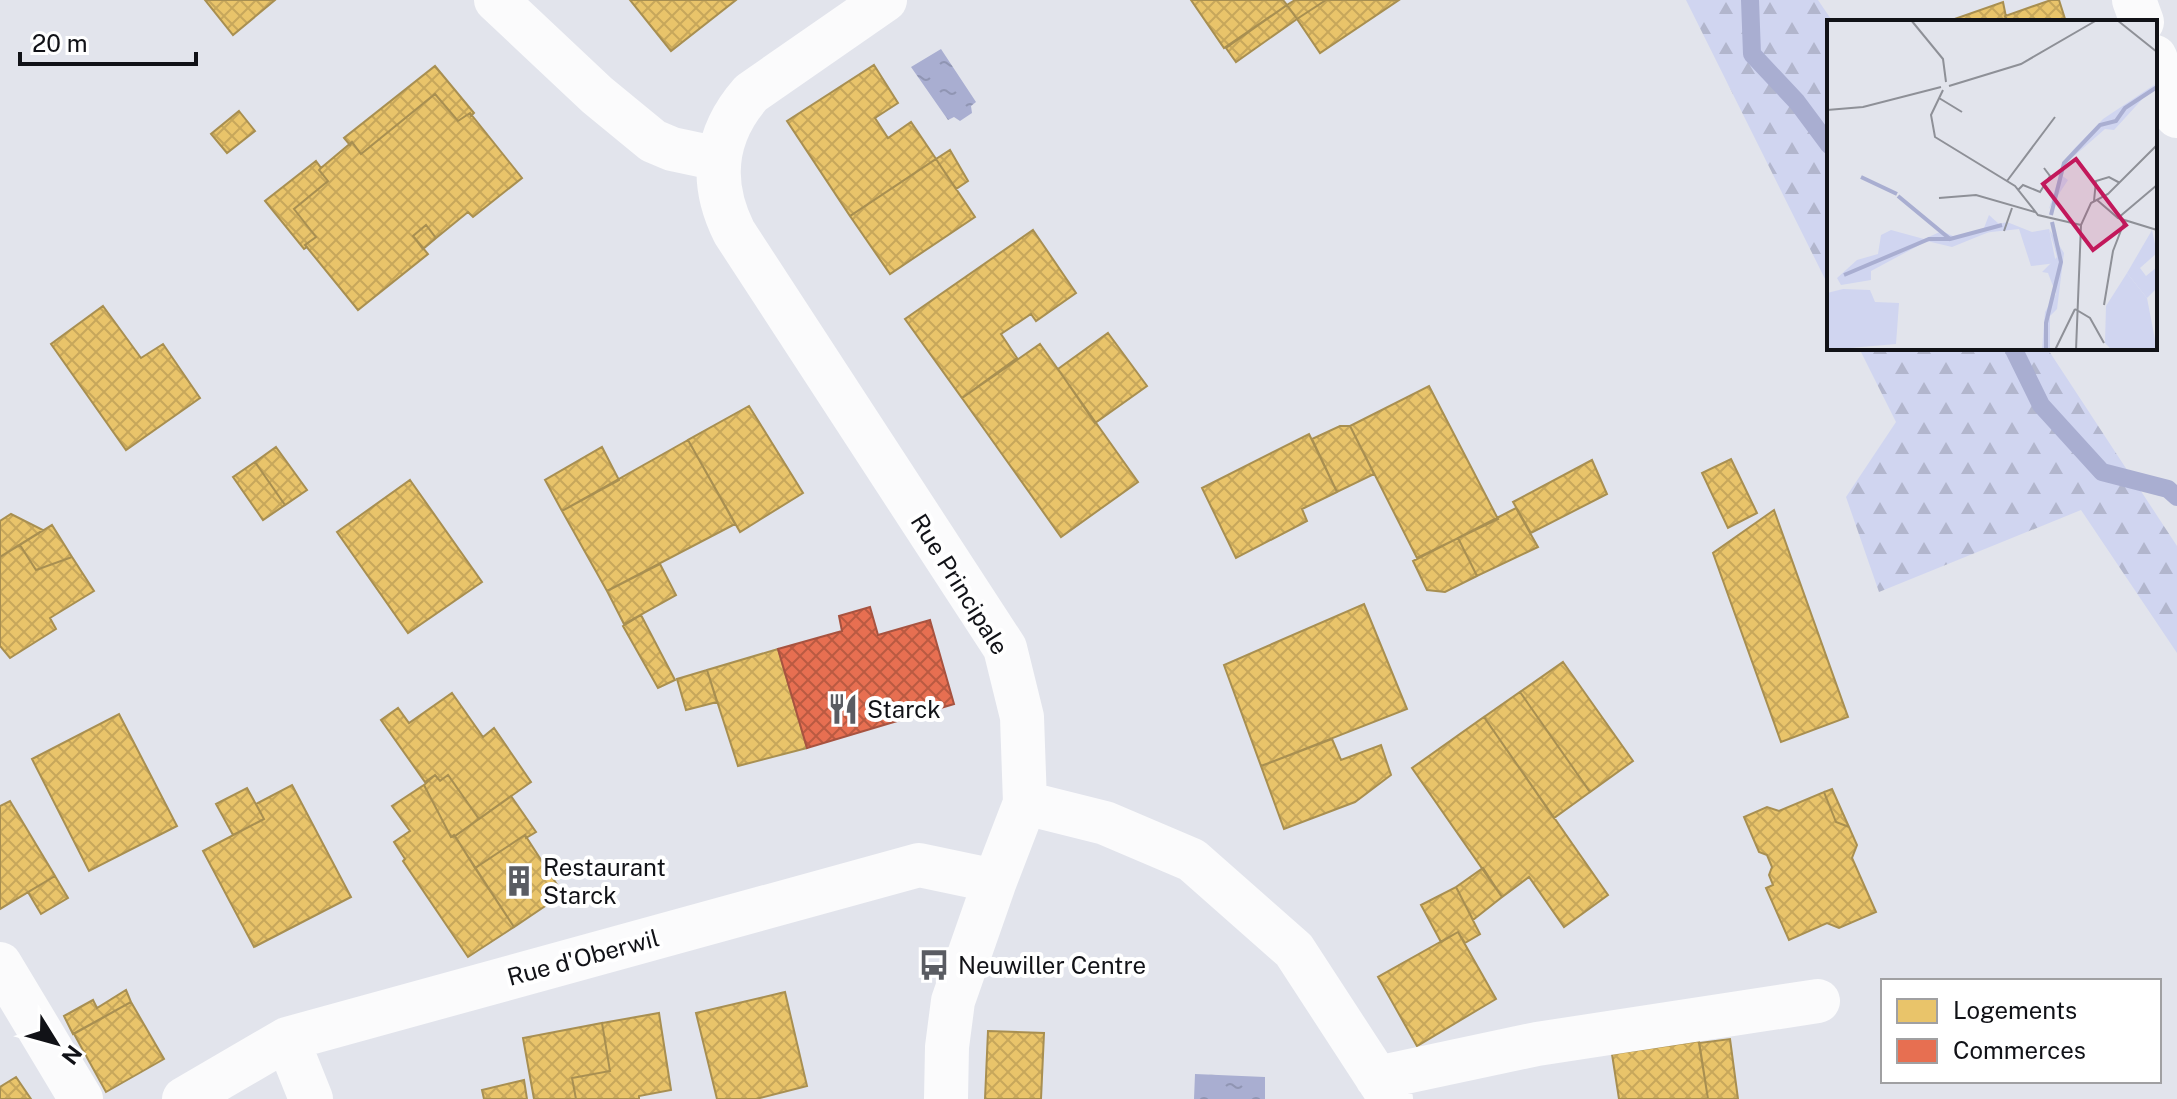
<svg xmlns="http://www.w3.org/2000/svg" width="2177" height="1099" viewBox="0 0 2177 1099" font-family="'Public Sans',sans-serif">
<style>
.forest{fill:url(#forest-firs)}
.water{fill:url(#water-ripples)}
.homes{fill:url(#homes-cross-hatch);stroke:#a88f51;stroke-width:2}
.shops{fill:url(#shops-cross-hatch);stroke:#a75340;stroke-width:2}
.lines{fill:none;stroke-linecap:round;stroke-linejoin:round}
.stream{stroke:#a9aed1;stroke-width:18}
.minor{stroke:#fbfbfc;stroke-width:44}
.labels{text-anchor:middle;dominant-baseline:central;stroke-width:8;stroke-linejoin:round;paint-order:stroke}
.street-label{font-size:24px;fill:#111217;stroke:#fff}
.poi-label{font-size:24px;fill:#111217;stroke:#fff;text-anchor:start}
.inset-river{fill:none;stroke:#a9aed1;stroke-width:4}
.inset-road{fill:none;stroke:#8e9097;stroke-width:2}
.view{fill:#c2185b;fill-opacity:0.15;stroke:#c2185b;stroke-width:4}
.inset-edge{fill:none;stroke:#111217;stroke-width:4}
</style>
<defs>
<pattern id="forest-firs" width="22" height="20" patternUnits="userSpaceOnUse" patternTransform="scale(2)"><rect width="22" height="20" fill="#d0d5f0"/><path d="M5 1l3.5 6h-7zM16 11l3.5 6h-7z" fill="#b2b6cd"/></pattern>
<pattern id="water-ripples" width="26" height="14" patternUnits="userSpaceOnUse" patternTransform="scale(2)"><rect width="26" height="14" fill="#a9aed1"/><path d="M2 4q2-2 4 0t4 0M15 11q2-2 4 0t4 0" fill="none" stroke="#9095b3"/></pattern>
<pattern id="homes-cross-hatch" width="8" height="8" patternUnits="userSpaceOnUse" patternTransform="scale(2)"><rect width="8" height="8" fill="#e9c46a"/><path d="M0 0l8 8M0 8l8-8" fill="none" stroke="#c7a75b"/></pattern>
<pattern id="shops-cross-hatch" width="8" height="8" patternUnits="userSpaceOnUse" patternTransform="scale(2)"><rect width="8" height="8" fill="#e76f51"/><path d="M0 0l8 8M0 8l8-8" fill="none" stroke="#ba5a42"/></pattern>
</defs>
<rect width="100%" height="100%" fill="#e2e4ec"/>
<path class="forest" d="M1686 0H1818L1833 22H1829V287Z
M1859 348H2047L2177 546V653L2081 510 1879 592 1846 497 1896 422Z"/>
<path class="water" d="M941 49 976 102 971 106 972 113 960 121 954 117 948 120 911 67Z
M1195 1074 1265 1077V1099H1194Z"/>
<path class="homes" d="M205 0H275L233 35Z
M630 0H736L671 51Z
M1191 0H1283L1287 5 1224 48Z
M1295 0H1326L1297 19 1287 5Z
M1326 0H1399L1320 53 1297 19Z
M2051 0H2059L2066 22H2007L2005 16Z
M2003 2 2007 22 1949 21Z
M1287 5 1297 19 1236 62 1226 48Z
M874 65 898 103 875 118 888 138 911 122 936 159 850 216 787 121Z
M435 66 474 113 471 116 470 113 458 121 435 94 361 154 352 142 350 145 344 138Z
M435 94 458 121 470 113 522 178 473 217 468 212 436 238 426 225 413 236 428 254 358 310 305 245 316 237 294 209 328 181 319 170 321 168 352 142 361 154Z
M239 111 255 131 227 153 211 134Z
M950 150 968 181 956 189 936 159Z
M936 159 975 217 890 274 850 216Z
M316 161 321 168 319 170 328 181 294 209 316 237 305 245 307 247 304 249 265 201Z
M426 225 436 238 423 249 413 236Z
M1033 230 1076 293 1036 321 1031 314 1001 334 1017 358 962 398 905 319Z
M103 306 141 358 163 344 200 398 126 450 51 344Z
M1108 333 1147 386 1095 423 1058 369Z
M1040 344 1138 482 1061 537 962 398Z
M1429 386 1498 519 1417 558 1350 426Z
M749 406 803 493 740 532 688 440Z
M1340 426H1350L1374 474 1337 492 1312 439Z
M1309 434 1337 492 1302 509 1307 521 1236 558 1202 488Z
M688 440 735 524 607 591 562 511Z
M276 447 307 490 285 505 255 462Z
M602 447 619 480 562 511 545 480Z
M1731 459 1757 513 1728 528 1702 473Z
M1592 460 1607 494 1531 533 1513 502Z
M255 462 285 505 263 520 233 477Z
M410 480 482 582 408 633 337 532Z
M1516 508 1538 547 1477 576 1458 538Z
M1774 510 1848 717 1781 742 1713 553Z
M11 514 43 530 0 557V521Z
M52 525 72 557 36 570 20 545Z
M1458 538 1477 576 1445 592 1427 590 1413 561Z
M20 545 36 570 72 557 94 591 50 618 56 629 10 658 0 646V557Z
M660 564 676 595 624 624 607 591Z
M1364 604 1407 709 1261 766 1224 665Z
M641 615 675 680 658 688 623 626Z
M778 649 807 748 738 766 707 670Z
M1563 662 1633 761 1590 792 1520 692Z
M707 670 717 702 686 710 677 679Z
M1520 692 1590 792 1554 818 1484 717Z
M452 693 483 737 494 728 531 782 479 819 448 775 440 781 435 775 425 782 381 720 398 708 409 723Z
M119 714 177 826 89 871 32 759Z
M1484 717 1608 895 1564 927 1529 877 1502 897 1412 768Z
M1332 739 1341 760 1381 745 1391 775 1355 802 1284 829 1261 766Z
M435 775 440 781 448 775 479 819 455 836 451 837 424 785Z
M292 785 351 897 254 947 203 851 264 819 256 804Z
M424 785 451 837 454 835 514 927 468 957 403 861 405 859 394 842 410 831 392 806Z
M247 788 264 819 233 835 216 804Z
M1832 789 1849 827 1836 822 1824 792Z
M1824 792 1836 822 1849 827 1857 845 1852 858 1876 912 1839 928 1827 923 1789 940 1766 888 1773 885 1769 875 1772 867 1767 855 1759 852 1744 817 1767 807 1779 811Z
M511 796 536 832 526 838 525 835 475 868 455 836Z
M10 801 55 876 0 909V806Z
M525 835 563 894 514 927 475 868Z
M1483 868 1502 897 1473 920 1456 887Z
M55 876 68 898 41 914 28 892Z
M1456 887 1480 934 1465 943 1458 932 1441 942 1421 905Z
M1458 932 1496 999 1417 1046 1378 977Z
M126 990 131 1002 73 1034 64 1016 93 1000 97 1008Z
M785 992 807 1086 756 1099H717L696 1013Z
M131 1002 164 1059 106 1092 74 1034Z
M659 1013 671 1090 639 1096V1099H576L572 1078 610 1071 602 1023Z
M602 1023 610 1071 572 1078 576 1099H534L523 1038Z
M988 1031 1044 1033 1041 1099H985Z
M1730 1039 1738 1099H1708L1699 1043Z
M1699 1041 1708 1099H1619L1612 1054Z
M16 1077 31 1099H0V1087Z
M524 1080 527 1099H484L482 1090Z"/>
<path class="shops" d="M870 607 878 635 930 620 954 704 807 748 778 649 842 631 839 616Z"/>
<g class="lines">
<path class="stream" d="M1750 0 1752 54 1797 102 1829 145
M2013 348 2041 405 2102 472 2168 489 2177 497"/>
<path class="minor" d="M496 0 597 95 653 141 672 149 719 159
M885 0 751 93C714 135 709 182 734 232L1005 648 1022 717 1025 803 995 881 953 1001 947 1047 946 1099
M2134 0 2142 22
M2155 57 2177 116
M1025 803 1105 823 1192 860 1294 950 1391 1099
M0 964 81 1099
M287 1039 311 1099
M1377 1078 1537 1044 1818 1001
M184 1099 287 1039 919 865 995 881"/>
</g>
<defs>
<symbol id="restaurant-bare" viewBox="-9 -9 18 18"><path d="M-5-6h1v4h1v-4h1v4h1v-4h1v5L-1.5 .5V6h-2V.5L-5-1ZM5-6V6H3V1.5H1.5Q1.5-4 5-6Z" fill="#5a5c62" stroke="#fff" stroke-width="2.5" paint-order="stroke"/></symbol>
<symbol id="building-bare" viewBox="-9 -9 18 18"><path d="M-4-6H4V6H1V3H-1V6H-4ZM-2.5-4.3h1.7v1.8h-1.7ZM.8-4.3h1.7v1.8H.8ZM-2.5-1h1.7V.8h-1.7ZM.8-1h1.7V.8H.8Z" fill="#5a5c62" stroke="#fff" stroke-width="2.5" paint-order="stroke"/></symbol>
<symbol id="bus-bare" viewBox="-9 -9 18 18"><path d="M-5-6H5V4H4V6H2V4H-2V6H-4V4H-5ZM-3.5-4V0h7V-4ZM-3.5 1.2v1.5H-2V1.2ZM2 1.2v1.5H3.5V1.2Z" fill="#5a5c62" stroke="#fff" stroke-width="2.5" paint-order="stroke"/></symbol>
</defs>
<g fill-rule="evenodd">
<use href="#restaurant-bare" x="821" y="687" width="44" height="44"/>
<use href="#building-bare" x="497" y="859" width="44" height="44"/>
<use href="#bus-bare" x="912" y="943" width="44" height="44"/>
</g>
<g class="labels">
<g class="street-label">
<text transform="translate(960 584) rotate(58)">Rue Principale</text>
<text transform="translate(583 957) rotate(-15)">Rue d'Oberwil</text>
</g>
<g class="poi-label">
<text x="867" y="709">Starck</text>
<text x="543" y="867">Restaurant<tspan x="543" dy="28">Starck</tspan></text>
<text x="958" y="965">Neuwiller Centre</text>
</g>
</g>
<g transform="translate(1827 20)">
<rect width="330" height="330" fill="#e2e4ec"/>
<path d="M162 195 172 204 180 202 205 212 222 209 229 243 204 246 192 209 155 213ZM325 210 330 233 313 248 319 256 330 247V268L320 278 300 253Z" fill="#d0d5f0"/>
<path d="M330 63 287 110 278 109 238 144 234 155 241 160 222 189 236 143 246 130 276 99ZM172 208 125 227 100 221 44 251V260L14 265 10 258 30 240 51 234 54 215 64 210 97 219 115 211 130 218ZM222 209 237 233 230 289 223 296V330H215L218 292 229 274 221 253 215 252 230 237ZM300 253 320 278 330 330H285L278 323 279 286ZM16 269 43 270 48 282 72 283 69 324 0 330V273Z" fill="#d0d5f0"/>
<path class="inset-river" d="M34 157 70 174M71 176 123 219 175 205M224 195 237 143 273 105 289 101 298 88 330 67M17 255 102 219H123M219 330V303L234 242 225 202"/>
<path class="inset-road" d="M84 0 116 39 119 62M290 0 330 32M122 66 194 44 270 0M116 70 104 95 108 117 188 166 211 195 254 205M112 78 135 92M0 90 36 87 114 67M180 161 228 97M191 170 196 165 213 172 223 156 217 148M112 178 149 175 208 192M270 180 291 198 330 210M267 181 269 161 282 157 293 163M291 198 330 165M177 211 185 188M277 285 286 231 298 200M248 289 263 298 277 323M228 330 248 289M249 330 254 205 264 183 281 174 330 125"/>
<path class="view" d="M249 139 299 205 266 230 216 164Z"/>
<rect width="330" height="330" class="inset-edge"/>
</g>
<rect x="1881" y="979" width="280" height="104" fill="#ffffff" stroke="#a0a0a2" stroke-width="2"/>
<rect x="1897" y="999" width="40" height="24" fill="#e9c46a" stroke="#a0a0a2" stroke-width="2"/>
<text x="1953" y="1019" font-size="24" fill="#111217">Logements</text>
<rect x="1897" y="1039" width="40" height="24" fill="#e76f51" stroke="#a0a0a2" stroke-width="2"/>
<text x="1953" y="1059" font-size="24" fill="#111217">Commerces</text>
<g transform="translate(56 1043) rotate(127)" stroke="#ffffff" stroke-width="6" paint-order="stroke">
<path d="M0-6L14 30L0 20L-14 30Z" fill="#111217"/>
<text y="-12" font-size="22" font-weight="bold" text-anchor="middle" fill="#111217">N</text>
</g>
<path d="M20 52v12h176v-12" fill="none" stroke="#111217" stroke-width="4"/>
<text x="32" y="52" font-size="24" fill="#111217" stroke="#ffffff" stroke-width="6" paint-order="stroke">20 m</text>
</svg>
